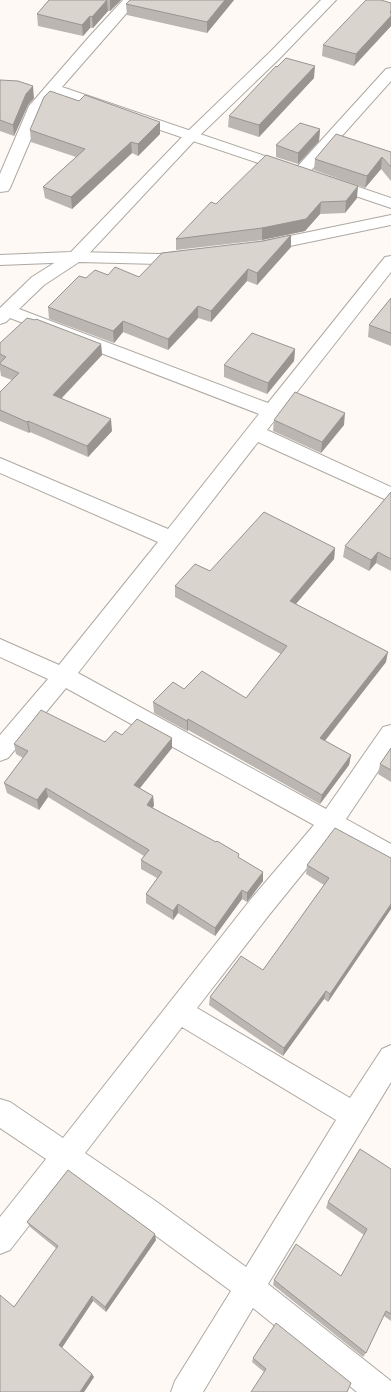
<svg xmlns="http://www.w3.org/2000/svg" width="391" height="1392" viewBox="0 0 391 1392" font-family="'Zilla Slab',serif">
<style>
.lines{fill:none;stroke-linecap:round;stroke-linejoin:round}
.minor-casing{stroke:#aea8a2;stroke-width:2}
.tertiary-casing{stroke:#aea8a2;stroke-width:2}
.minor{fill:#fff;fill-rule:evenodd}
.tertiary{fill:#fff;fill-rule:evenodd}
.wall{fill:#bbb6b1}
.shaded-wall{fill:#999490}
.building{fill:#dad4ce;stroke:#999490}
</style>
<rect width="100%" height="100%" fill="#fef9f5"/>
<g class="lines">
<defs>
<path id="minor" d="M123 0H138L62 87 297 167 386 69 391 68V81L307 175 301 177 295 175 294 173 285 172 56 95 44 108 10 188 8 191 0 192V174L29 106 89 37Z
M329 177 391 198V208L323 185 321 182 323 179Z
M391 215V225L261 252 255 251 253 247 255 243 261 242Z
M187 251 193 252 195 256 193 260 159 264 79 262 44 285 19 309 268 403 385 257 391 256V272L267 430 391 487V502L258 442 78 673 326 809 383 727 391 725V752L346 819 391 844V867L333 836 269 915 197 1008 350 1098 382 1049 391 1045V1082L268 1284 391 1381V1392H357L253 1308 203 1392H171L175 1381 231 1291 137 1222 69 1174 10 1250 0 1254V1217L46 1159 0 1128V1099L10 1102 63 1138 251 899 314 825 66 688 8 758 0 761V735L48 679 0 657V639L59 665 158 542 0 473V458L168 529 259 414 10 318 6 322 0 324V308L32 277 70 253 76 252 159 254ZM182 1027 336 1120 246 1267 157 1202 85 1153Z"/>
<path id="tertiary" d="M321 0H336L279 59 196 139 82 261 76 262 0 265V255L71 252 186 133 269 53Z"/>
</defs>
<use href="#minor" class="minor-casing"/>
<use href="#tertiary" class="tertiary-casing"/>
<use href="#minor" class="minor"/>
<use href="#tertiary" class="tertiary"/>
</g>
<path class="wall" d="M49 0H121L110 11H108L93 28H90L83 36 38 26 37 14Z
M234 0 207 33 127 15 126 4Z
M391 3V26L354 66 322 56 323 45Z
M277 67 314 78 259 137 228 127 229 116Z
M0 80 34 98 28 105 14 136 0 131Z
M320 129 319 141 298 164 276 157V145Z
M30 130 160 134 138 156 132 153 72 209 45 198 43 187 76 157 31 142Z
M391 152V181L381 169 365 188 314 170 315 159Z
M357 198 345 213 320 214 305 231 262 240 176 250V239L216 204Z
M291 235V247L257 285 247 281 211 322 198 318 168 350 123 332 114 343 49 319 48 307 86 278 108 275 139 277 263 241Z
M391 298V346L368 337 369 325Z
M0 343 101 344 102 355 62 398 112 431 88 457 30 432 29 433 0 421V392L12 380 1 376 0 369Z
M295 349 294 361 267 394 224 377V365Z
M274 420 344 425 321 453 273 431Z
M391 492V571L376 563 369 571 343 557 345 546Z
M335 548 334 559 296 604 386 662 325 741 351 755 349 765 320 804 188 730 187 731 154 713 153 702 184 689 246 698 281 654 175 597V586L210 571Z
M122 735 172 748 140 788 153 796 154 806 152 808 238 857 263 881 247 902 242 899 215 936 178 913 173 920 146 903V894L157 878 141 869V860L144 856 48 797 39 810 7 793 4 783 23 758 16 754 14 744 105 742Z
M391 748V782L378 774 380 764Z
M391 858V909L328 1002 324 999 283 1056 209 1005 210 997 263 970 324 885 306 874 307 865Z
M391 1169V1321L384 1316 366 1353 363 1357 273 1285 274 1280 341 1276 364 1235 326 1208 328 1202Z
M27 1222 156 1240 106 1312 93 1301 62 1348 94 1377 84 1392H0L14 1307 57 1249 30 1227Z
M253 1358 351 1383 264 1372 252 1362Z"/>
<path class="shaded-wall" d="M107 0 108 11 93 28 92 17Z
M110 0H121L110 11Z
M225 0H234L207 33V22Z
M391 11V26L354 66 356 54Z
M90 16V28L83 36 82 25Z
M315 66 314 78 259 137V125Z
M33 86 34 98 28 105 14 136 13 125 26 94Z
M160 122V134L138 156V144Z
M320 129 319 141 298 164V153Z
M131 142 132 153 72 209 71 197Z
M382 157 381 169 365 188 367 176Z
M358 186 357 198 345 213 346 201Z
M321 202 320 214 305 231 262 240V228Z
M291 235V247L257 285V273Z
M248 269 247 281 211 322V311Z
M198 306V318L168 350V339Z
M123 321V332L114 343 113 331Z
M101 344 102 355 54 406 53 395Z
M295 349 294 361 267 394 268 383Z
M345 413 344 425 321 453 322 442Z
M111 419 112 431 88 457 87 446Z
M28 421 30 432 29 433 27 422Z
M335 548 334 559 289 612 290 601Z
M378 552 376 563 369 571 371 560Z
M388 652 386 662 319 748 320 738Z
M188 719V730L187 731V721Z
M172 738V748L135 794 134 785Z
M351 755 349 765 320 804 322 795Z
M46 788 48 797 39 810 37 800Z
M153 796 154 806 147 814V805Z
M263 872V881L247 902V893Z
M242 890V899L215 936V928Z
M178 904V913L173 920V911Z
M391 904V909L328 1002 330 994Z
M326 991 324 999 283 1056 284 1048Z
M155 1234 156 1240 106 1312 105 1307Z
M92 1296 93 1301 61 1349 59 1345Z
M92 1374 94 1377 84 1392H80Z"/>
<path class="building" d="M49 0H107L92 17 90 16 82 25 37 14Z
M130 0H225L207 22 126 4Z
M366 0H381L391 3V11L390 12 391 13V16L356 54 323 45Z
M286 58 315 66 259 125 229 116 276 66 277 67Z
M0 80 18 81 33 86 26 94 13 125 0 120Z
M50 91 79 101 85 95 160 122 138 144 131 142 71 197 43 187 85 149 30 130 44 97Z
M300 123 320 129 298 153 276 145Z
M336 134 391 152V167L382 157 367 176 315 159Z
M266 155 358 186 346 201 321 202 306 219 262 228 176 239 211 202 216 204Z
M291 235 257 273 248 269 211 311 198 306 168 339 123 321 113 331 48 307 79 276 86 278 95 270 108 275 115 267 139 277 162 253 263 241Z
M391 298V333L369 325Z
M27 318 35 320 36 319 101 344 53 395 111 419 87 446 28 421 27 422 0 410V392L19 373 0 364V363L6 357 0 354V343Z
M252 333 295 349 268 383 224 365Z
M295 392 345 413 322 442 274 420Z
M391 492V559L378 552 371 560 345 546Z
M264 512 335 548 290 601 388 652 320 738 351 755 322 795 188 719 187 721 153 702 173 682 184 689 202 671 246 698 287 646 175 586 195 564 210 571Z
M41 710 105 742 115 731 122 735 137 719 172 738 134 785 153 796 147 805 216 842 217 841 239 854 238 857 263 872 247 893 242 890 215 928 178 904 173 911 146 894 162 872 141 860 149 850 46 788 37 800 4 783 28 751 14 744Z
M391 748V770L380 764Z
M335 828 391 858V904L330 994 326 991 284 1048 210 997 241 956 263 970 329 878 307 865Z
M360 1149 391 1169V1314L386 1311 366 1353 274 1280 296 1244 341 1276 367 1229 328 1202Z
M68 1170 155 1234 105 1307 92 1296 59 1345 92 1374 80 1392H0V1295L14 1307 58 1246 27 1222Z
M276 1323 351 1383 347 1392H251L266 1369 253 1358Z"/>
</svg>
